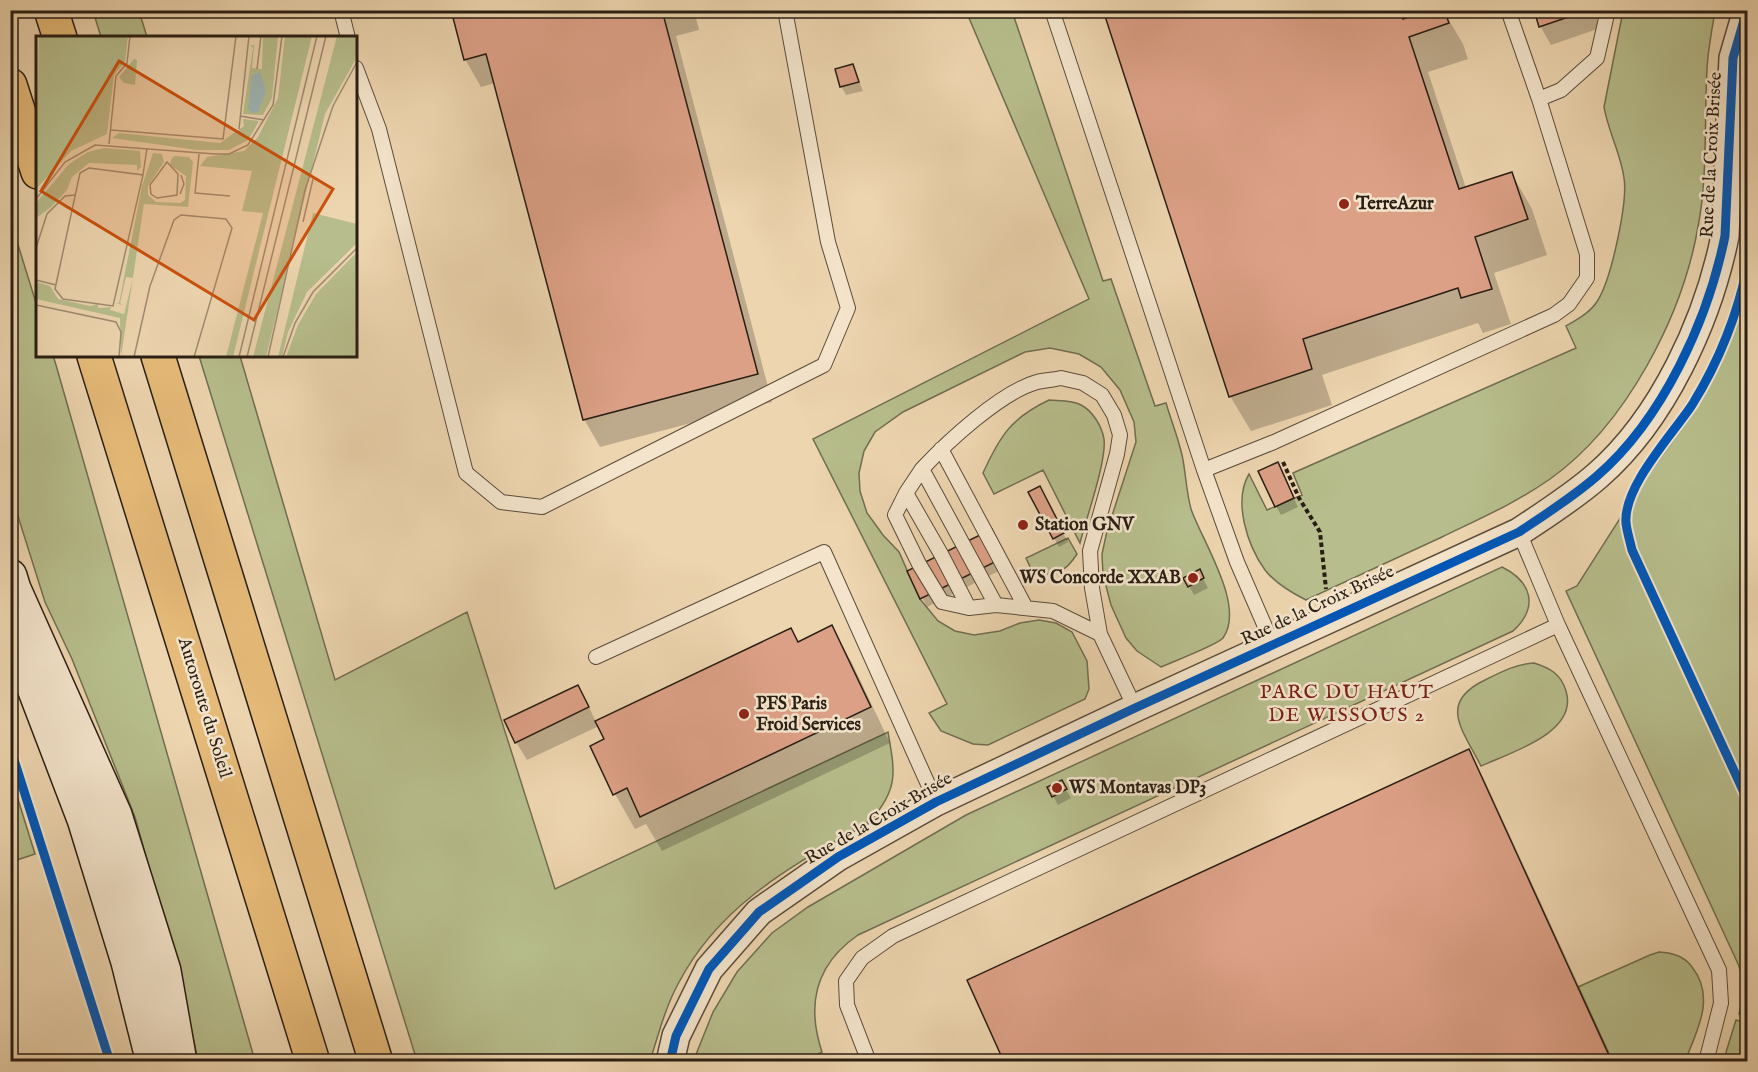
<svg xmlns="http://www.w3.org/2000/svg" width="1758" height="1072" viewBox="0 0 1758 1072" font-family="'IM FELL English',serif">
<style>
.green{fill:#b7bd8c;stroke:#706e50;stroke-width:1.5}
.shadow{fill:#0003}
.building{fill:#dca086;stroke:#291e14;stroke-width:1.5}
.lines{fill:none;stroke-linecap:round;stroke-linejoin:round}
.lane-casing{stroke:#5a4c3b;stroke-width:16}
.street-casing{stroke:#5a4c3b;stroke-width:30}
.secondary-casing{stroke:#291e14;stroke-width:36}
.highway-casing{stroke:#291e14;stroke-width:36}
.path{stroke:#291e14;stroke-width:4;stroke-dasharray:4.5 3;stroke-linecap:butt}
.lane{stroke:#f3e4cb;stroke-width:14}
.street{stroke:#f3e4cb;stroke-width:27}
.secondary{stroke:#f3e4cb;stroke-width:33}
.highway{stroke:#e6ba78;stroke-width:33}
.cycleway-casing{stroke:#f3e4cb;stroke-width:13}
.cycleway{stroke:#0057b8;stroke-width:9}
.poi-dot{fill:#8f2418;stroke:#f3e4cb;stroke-width:2}
.labels{text-anchor:middle;dominant-baseline:central;stroke-width:5;stroke-linejoin:round;paint-order:stroke}
.street-label{font-size:18px;fill:#291e14;stroke:#f3e4cb}
.poi-label{font-size:18px;font-weight:bold;fill:#291e14;stroke:#f3e4cb;text-anchor:start}
.neighbourhood-label{font-size:20px;letter-spacing:1.5px;fill:#7a1f14;stroke:#f3e4cb}
.inset-road{fill:none;stroke:#9f8c71;stroke-width:1.5}
.view{fill:#cb500d;fill-opacity:0.15;stroke:#cb500d;stroke-width:3}
.inset-edge{fill:none;stroke:#291e14;stroke-width:3}
</style>
<rect width="100%" height="100%" fill="#edd5af"/>
<filter id="stains"><feTurbulence type="fractalNoise" baseFrequency=".00333" numOctaves="4"/><feColorMatrix values="0 0 0 0 .2 0 0 0 0 .09 0 0 0 0 .02 0 0 0 .5 -.17"/></filter>
<radialGradient id="worn" r=".72"><stop offset=".6" stop-color="#630" stop-opacity="0"/><stop offset="1" stop-color="#630" stop-opacity=".3"/></radialGradient>
<path class="green" d="M93 11H139L147 37H101Z
M966 11H1012L1103 281 1111 279 1155 406 1166 403C1171 420 1178 437 1182 455 1186 473 1186 491 1191 509 1202 541 1246 606 1223 638 1217 645 1172 662 1161 667L1137 651 1126 638 1111 605 1103 575 1102 554 1107 531 1136 442 1134 422 1120 390 1101 367 1079 354 1050 348 1025 352 903 412 875 432 864 451 859 473 860 491 867 513 883 535 899 552 920 599 938 621 955 631 974 635 1000 631 1020 623 1039 620 1056 623 1072 632 1087 661 1089 689 1085 699 988 745 973 744 941 731 929 713 947 704 813 439 1089 299Z
M1623 11H1715C1712 30 1708 49 1707 69 1704 121 1708 175 1698 227 1682 317 1626 425 1550 479 1516 503 1479 519 1442 537 1397 558 1352 579 1306 600 1292 593 1275 583 1265 570 1247 545 1233 501 1249 474L1267 510 1302 495 1293 473 1576 348 1566 326C1578 319 1591 312 1598 300 1611 279 1628 203 1624 178 1621 154 1608 131 1604 107Z
M10 219 37 306 38 356H53L56 365 255 1061H198L184 993 135 817 72 659 45 602 11 494Z
M1747 295 1748 1061 1723 1062 1736 1020 1743 1022 1745 1016 1739 1014C1744 994 1745 985 1739 966L1566 591 1577 586 1647 476 1694 412 1725 353Z
M199 356H240L335 680 467 612 555 889 888 732C895 772 899 789 870 821 794 865 720 903 678 984 665 1008 658 1036 650 1061H417Z
M1049 400C1060 401 1072 400 1081 405 1093 411 1102 427 1104 439 1107 460 1086 519 1080 543L1043 470 994 494 983 473C1000 436 1011 418 1049 400Z
M1068 538 1077 554C1065 573 1055 576 1033 573L1026 558Z
M1502 567C1532 582 1539 607 1513 631L858 935C816 964 806 1004 822 1052L804 1061 693 1062 713 1012 737 972 772 933 808 907 966 815Z
M1534 663C1550 668 1561 674 1566 691 1579 733 1509 753 1481 766 1463 730 1437 703 1485 680 1501 672 1516 664 1534 663Z
M11 777 35 854 11 862H10Z
M1659 952C1673 953 1684 956 1692 967 1716 997 1697 1031 1685 1061H1612L1578 987 1650 955Z"/>
<path class="shadow" d="M453 10H694L699 30 676 36 772 402 600 447 584 419 495 83 481 87 465 59Z
M1104 10H1408L1411 18 1443 10 1463 44 1468 59 1428 72 1466 188 1512 174 1532 209 1547 255 1494 273 1511 324 1483 333 1478 323 1322 375 1332 405 1251 431 1230 396Z
M1535 10H1595L1600 28 1551 45 1540 26Z
M853 66 863 91 846 95 841 86Z
M1282 473 1298 507 1281 515 1276 506Z
M1044 496 1068 542 1059 547 1054 538Z
M996 540 1009 566 927 607 909 571Z
M1199 571 1208 588 1194 595 1185 578Z
M832 627 852 663 890 743 662 851 646 824 635 829 615 794 606 740 599 726 527 760 516 742 588 705 596 722 798 643Z
M1468 751 1484 779 1614 1062H1006Z
M1061 782 1071 798 1058 805 1053 796Z"/>
<path class="building" d="M451 10H662L758 374 583 420 486 54 464 60Z
M1103 10H1401L1403 19 1430 10H1444L1449 23 1409 37 1459 189 1512 172 1528 219 1475 237 1492 289 1461 298 1458 288 1303 339 1312 369 1229 397Z
M1534 10H1589L1539 27Z
M853 64 859 82 840 87 835 69Z
M1278 462 1294 498 1275 507 1258 471Z
M1040 486 1064 533 1053 539 1028 492Z
M992 529 1005 557 920 599 907 571Z
M1200 569 1204 578 1188 587 1183 578Z
M832 625 871 707 640 817 627 788 613 795 590 746 604 739 595 721 791 628 798 642Z
M578 685 589 707 515 743 504 720Z
M1469 749 1612 1062H1004L967 980Z
M1062 780 1067 789 1052 797 1047 787Z"/>
<g class="lines">
<defs>
<path id="lane" d="M341 10 348 38
M1052 10 1204 470 1274 442 1554 315 1569 304 1587 278V254L1539 99 1508 10
M356 68 379 129 466 473 501 502 542 507 824 365 848 308 828 242 785 10
M1539 99 1561 90 1597 58 1608 10
M1061 378 1083 383 1102 395 1114 415 1120 435 1117 454 1090 551 1092 588 1100 634 1053 611 996 605 922 469C947 442 1001 392 1037 382 1045 380 1053 380 1061 378Z
M941 449 1026 608
M922 469 906 493 941 554 969 608 996 605
M1204 470 1237 562 1273 645
M906 493 895 515 919 564 942 602 969 608
M1519 532 1558 625 1719 970 1721 1003 1706 1062
M1100 634 1135 708
M596 657 824 552 936 802
M869 1062 847 1005 846 981 862 958 893 936 1558 625"/>
<path id="street" d="M670 1062 676 1036 709 969 759 912 838 857 936 802 1135 708 1519 532C1546 514 1573 497 1597 476 1663 419 1708 320 1725 236L1733 58 1747 10"/>
<path id="secondary" d="M10 576 14 589 115 815 164 971 180 1062
M21 654 84 819 128 962 153 1062"/>
<path id="highway" d="M51 10 60 38
M10 85 38 172
M94 356 313 1062
M158 356 376 1062"/>
</defs>
<use href="#lane" class="lane-casing"/>
<use href="#street" class="street-casing"/>
<use href="#secondary" class="secondary-casing"/>
<use href="#highway" class="highway-casing"/>
<path class="path" d="M1283 462 1299 498 1320 532 1326 589"/>
<use href="#lane" class="lane"/>
<use href="#street" class="street"/>
<use href="#secondary" class="secondary"/>
<use href="#highway" class="highway"/>
<defs>
<path id="cycleway" d="M1748 264C1738 313 1718 363 1692 405 1672 435 1623 487 1626 523 1627 532 1630 541 1632 550L1748 801
M10 747 110 1062
M670 1062 676 1036 709 969 759 912 838 857 936 802 1135 708 1519 532C1546 514 1573 497 1597 476 1663 419 1708 320 1725 236L1733 58 1747 10"/>
</defs>
<use href="#cycleway" class="cycleway-casing"/>
<use href="#cycleway" class="cycleway"/>
</g>
<g class="poi-dot">
<circle cx="1344" cy="204" r="6"/>
<circle cx="1023" cy="525" r="6"/>
<circle cx="1193" cy="578" r="6"/>
<circle cx="744" cy="714" r="6"/>
<circle cx="1057" cy="788" r="6"/>
</g>
<g class="labels">
<g class="street-label">
<text transform="translate(1712 155) rotate(-87)">Rue de la Croix Brisée</text>
<text transform="translate(1318 606) rotate(-25)">Rue de la Croix Brisée</text>
<text transform="translate(204 708) rotate(73)">Autoroute du Soleil</text>
<text transform="translate(879 819) rotate(-30)">Rue de la Croix Brisée</text>
</g>
<g class="poi-label">
<text x="1356" y="204">TerreAzur</text>
<text x="1035" y="525">Station GNV</text>
<text x="1181" y="578" text-anchor="end">WS Concorde XXAB</text>
<text x="756" y="704">PFS Paris<tspan x="756" dy="21">Froid Services</tspan></text>
<text x="1069" y="788">WS Montavas DP3</text>
</g>
<g class="neighbourhood-label">
<text x="1347" y="692">PARC DU HAUT<tspan x="1347" dy="23">DE WISSOUS 2</tspan></text>
</g>
</g>
<g transform="translate(36 36)">
<rect width="321" height="321" fill="#edd5af"/>
<path d="M3 0H92L89 25 78 39 71 98 35 115 0 153ZM227 0H242L236 62 227 79 207 78 217 12 214 9 222 10H218L216 32 226 33ZM249 0H276L197 321H190L227 177 206 175 216 135 164 130 171 121 208 115 222 101 242 62ZM301 0H321V21L289 78 230 321H217ZM98 23 101 24 99 49 88 47 83 41ZM207 83 223 85 212 104 193 114H161L76 102 83 97 184 107 208 90ZM68 112 104 115 105 131 101 135V129L53 127 36 141 31 154 14 172 0 182V167L33 128 52 116ZM117 117 126 118 128 126 112 150V159L120 166 144 167 149 164 150 140 134 129 135 124 138 120 153 121 157 126 152 171 108 168 85 321 84 282 0 263V246L14 250 22 263 54 270 62 268V272L75 271 74 274 88 278 97 242 90 241 84 267 87 269 80 267H83L106 150ZM277 177 321 188V207L271 256 252 296 246 321H242ZM321 216V321H250L262 289 280 258Z" fill="#b7bd8c"/>
<path d="M224 36 230 55 222 76 216 77 212 72 216 39Z" fill="#9eb6b6"/>
<path class="inset-road" d="M221 33 225 0M204 80 228 84M203 93 213 0M75 94 187 103 200 0M73 108 80 40 91 27 94 0M163 118 159 157 194 160M131 126 142 138 141 159 121 162 115 158 114 149ZM53 132 107 139 77 270 27 263 19 253 44 137ZM107 139 111 112M144 158 148 148 145 139M0 163 29 126 59 109 179 118H193L212 109 237 69 246 0M267 186 277 143M0 212 11 178 29 160 39 159M0 244 20 249M0 269 80 286 85 296 83 321M98 321 114 250 138 184 145 179 190 183 196 192 158 321M203 321 281 0M211 321 290 0M232 321 269 154 297 70 321 26M247 321 259 287 277 256 321 212"/>
<path class="view" d="M83 25 297 153 218 284 5 155Z"/>
<rect width="321" height="321" class="inset-edge"/>
</g>
<rect width="1758" height="1072" fill="none" stroke="#edd5af" stroke-width="36"/>
<rect x="12" y="12" width="1734" height="1048" fill="none" stroke="#291e14" stroke-width="3"/>
<rect x="18" y="18" width="1722" height="1036" fill="none" stroke="#291e14" stroke-width="1.5"/>
<rect width="100%" height="100%" filter="url(#stains)"/>
<rect width="100%" height="100%" fill="url(#worn)"/>
</svg>
